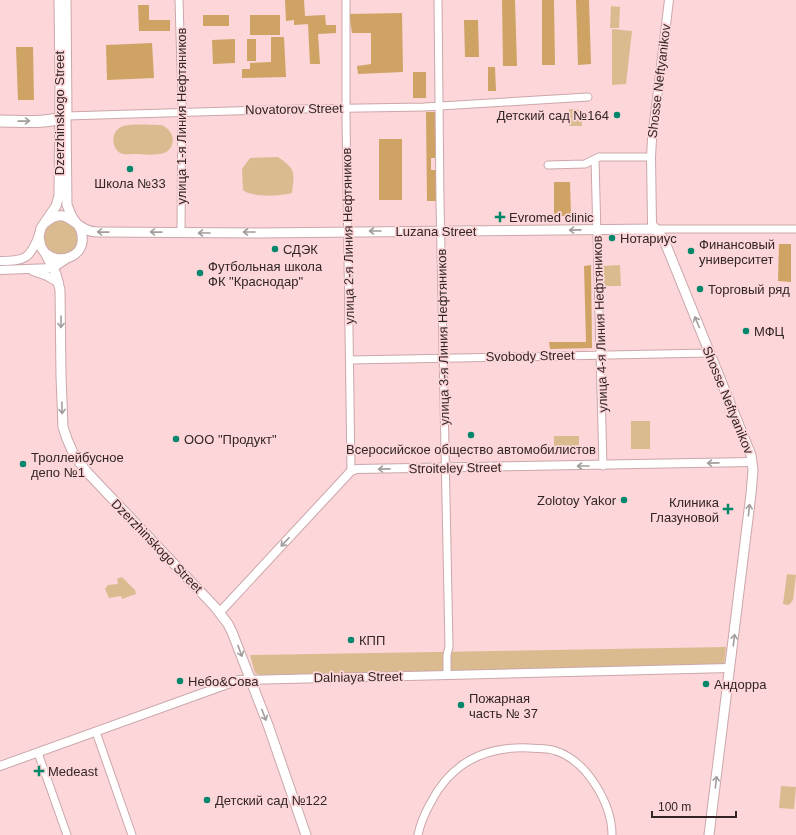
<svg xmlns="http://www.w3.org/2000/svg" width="796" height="835" viewBox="0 0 796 835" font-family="Arial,sans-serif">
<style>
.green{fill:#dabb8f}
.forest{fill:#cfa363}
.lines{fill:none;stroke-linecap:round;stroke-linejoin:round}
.minor-casing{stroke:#cba7aa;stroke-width:9}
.tertiary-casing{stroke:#cba7aa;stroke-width:10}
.secondary-casing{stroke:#cba7aa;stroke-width:11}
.primary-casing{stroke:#cba7aa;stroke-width:13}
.minor{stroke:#fff;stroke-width:7}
.tertiary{stroke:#fff;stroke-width:8}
.secondary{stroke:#fff;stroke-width:9}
.primary{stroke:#fff;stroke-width:11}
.oneway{stroke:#a39d9d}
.poi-dot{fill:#02876b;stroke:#fcd6d9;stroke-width:1.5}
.labels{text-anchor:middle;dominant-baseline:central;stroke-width:3.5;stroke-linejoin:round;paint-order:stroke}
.street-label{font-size:13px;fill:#332526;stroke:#fcd6d9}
.poi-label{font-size:13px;fill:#332526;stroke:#fcd6d9;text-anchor:start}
</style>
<rect width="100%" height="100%" fill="#fcd6d9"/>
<path class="green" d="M611 6 620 7 619 28H610Z
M612 29 632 31 626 84 612 85Z
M569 109 582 110V126H569Z
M161 125C174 129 178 147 164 153 155 156 142 154 133 154 129 154 124 155 120 153 111 147 111 132 121 127 129 123 152 125 161 125Z
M278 157C297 170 294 173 292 193 281 196 252 198 243 190L242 169 250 158Z
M44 238a17 17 0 1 1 34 0a17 17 0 1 1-34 0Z
M620 265 621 286H602V266Z
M631 421H650V449H631Z
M554 436H579V454H554Z
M787 574 796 575 793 600 789 605 783 604Z
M122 577 135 590 136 594 122 599 121 596 109 598 105 589 108 585 118 584 117 579Z
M726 647 724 665 262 676 255 673 250 655Z
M781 786 796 787 794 809 779 808Z"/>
<path class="forest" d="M285 0H304L305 16 325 15 326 25H336V33L318 34 320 64H310L308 24 294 25V20L286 21Z
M502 0H515L517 66H503Z
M542 0H554L555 65H542Z
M576 0H589L591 64 578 65Z
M138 5H149V20H170V31H139Z
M402 13 403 72 358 74 357 66 371 64V33H352L349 14Z
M203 15H229V26H203Z
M250 15H280V35H250Z
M464 20H478L479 57H465Z
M271 37H284L286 77 242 78V69H250V63L271 62Z
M235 39V63L213 64 212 40Z
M247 39H256V61H247Z
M152 43 154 78 107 80 106 45Z
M16 47H33L34 100H18Z
M488 67H495L496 91H488Z
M413 72H426V98H413Z
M426 112H435V158H431V170H436V201H427Z
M379 139H402V200H379Z
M554 182H570L571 216H554Z
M779 244H791V282L778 281Z
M591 265 592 348 550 349 549 342H586L584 266Z"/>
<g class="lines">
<defs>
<path id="minor" d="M179 0 182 102 181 232
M346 0V116L351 471
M438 0 440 202 449 647 447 655V674
M66 116 300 109 424 107 588 97
M595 159 603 466
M548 165 585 164 599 157H651
M656 229H796
M350 360 710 353
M96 732 132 835
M38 753 67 835
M418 835C420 825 425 813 430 804 450 764 484 746 529 748 538 749 548 748 556 751 587 761 612 804 612 835"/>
<path id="tertiary" d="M656 229 652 224 651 157 652 139 669 0
M0 261C25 261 30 259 39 235
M0 270 53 268 68 258
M33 271 47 276 59 283
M220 612 351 471 357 469 752 462
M0 766 239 680 730 668"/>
<path id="secondary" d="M59 0 60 84 59 196 56 206 41 228 39 237 41 247 45 253 56 274 60 290 61 376 63 427 67 439 74 455 86 471 215 607 228 624 232 632 268 725 306 835
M45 223C63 207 70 221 85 229 89 231 94 232 98 232L259 233 656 229 664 240 751 455 753 470 751 494 709 835
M45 253C60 266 85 256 82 236 82 227 76 224 72 217 70 213 69 209 67 205L66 116"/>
<path id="primary" d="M0 121C20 121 48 124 66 116L65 0"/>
</defs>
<use href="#minor" class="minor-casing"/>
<use href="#tertiary" class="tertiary-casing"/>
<use href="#secondary" class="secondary-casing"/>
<use href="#primary" class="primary-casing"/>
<use href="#minor" class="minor"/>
<use href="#tertiary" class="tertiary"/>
<use href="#secondary" class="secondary"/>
<use href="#primary" class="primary"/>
</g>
<defs><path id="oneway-shaft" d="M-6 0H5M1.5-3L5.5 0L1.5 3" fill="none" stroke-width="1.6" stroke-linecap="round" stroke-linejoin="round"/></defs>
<g class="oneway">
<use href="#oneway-shaft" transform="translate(24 121) rotate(-1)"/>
<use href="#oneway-shaft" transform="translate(575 230) rotate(179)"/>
<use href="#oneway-shaft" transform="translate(375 231) rotate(-180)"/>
<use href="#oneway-shaft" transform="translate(103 232) rotate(-179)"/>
<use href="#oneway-shaft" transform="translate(156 232) rotate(-179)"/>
<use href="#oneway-shaft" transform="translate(249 232) rotate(-180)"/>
<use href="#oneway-shaft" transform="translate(204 233) rotate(180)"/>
<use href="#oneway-shaft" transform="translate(61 322) rotate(90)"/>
<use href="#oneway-shaft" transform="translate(697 322) rotate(-113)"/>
<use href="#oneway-shaft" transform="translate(62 408) rotate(89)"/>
<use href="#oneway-shaft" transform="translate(713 463) rotate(179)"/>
<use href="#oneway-shaft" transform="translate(583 466) rotate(180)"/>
<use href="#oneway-shaft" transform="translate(384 469) rotate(179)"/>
<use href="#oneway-shaft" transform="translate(749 510) rotate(-84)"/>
<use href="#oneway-shaft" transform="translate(285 542) rotate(133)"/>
<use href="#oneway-shaft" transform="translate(734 640) rotate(-83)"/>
<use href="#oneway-shaft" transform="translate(240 651) rotate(70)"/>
<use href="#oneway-shaft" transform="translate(264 715) rotate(69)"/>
<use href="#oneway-shaft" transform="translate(716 782) rotate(-83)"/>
</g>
<g class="poi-dot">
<circle cx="617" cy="115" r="4"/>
<circle cx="130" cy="169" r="4"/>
<path d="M498 211h4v4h4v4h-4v4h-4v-4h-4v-4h4z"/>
<circle cx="612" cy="238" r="4"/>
<circle cx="275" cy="249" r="4"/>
<circle cx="691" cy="251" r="4"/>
<circle cx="200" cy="273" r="4"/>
<circle cx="700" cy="289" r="4"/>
<circle cx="746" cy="331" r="4"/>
<circle cx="471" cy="435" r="4"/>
<circle cx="176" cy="439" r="4"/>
<circle cx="23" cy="464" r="4"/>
<circle cx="624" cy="500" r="4"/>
<path d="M726 503h4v4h4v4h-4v4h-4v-4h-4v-4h4z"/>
<circle cx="351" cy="640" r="4"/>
<circle cx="180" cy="681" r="4"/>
<circle cx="706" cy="684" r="4"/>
<circle cx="461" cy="705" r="4"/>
<path d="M37 765h4v4h4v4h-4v4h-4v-4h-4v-4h4z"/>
<circle cx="207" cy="800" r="4"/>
</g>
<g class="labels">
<g class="street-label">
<text transform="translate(659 81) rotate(-83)">Shosse Neftyanikov</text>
<text transform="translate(294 109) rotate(-1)">Novatorov Street</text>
<text transform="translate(59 113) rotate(-90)">Dzerzhinskogo Street</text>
<text transform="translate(181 116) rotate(-90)">улица 1-я Линия Нефтяников</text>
<text x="436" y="231">Luzana Street</text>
<text transform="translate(348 236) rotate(-91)">улица 2-я Линия Нефтяников</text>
<text transform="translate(600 324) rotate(-92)">улица 4-я Линия Нефтяников</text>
<text transform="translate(443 337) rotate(-91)">улица 3-я Линия Нефтяников</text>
<text transform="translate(530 356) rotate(-1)">Svobody Street</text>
<text transform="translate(728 400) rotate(68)">Shosse Neftyanikov</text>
<text transform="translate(455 468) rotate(-1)">Stroiteley Street</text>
<text transform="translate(157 546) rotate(46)">Dzerzhinskogo Street</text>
<text transform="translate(358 677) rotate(-1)">Dalniaya Street</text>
</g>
<g class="poi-label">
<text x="609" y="115" text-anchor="end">Детский сад №164</text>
<text x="130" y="183" text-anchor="middle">Школа №33</text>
<text x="509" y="217">Evromed clinic</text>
<text x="620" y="238">Нотариус</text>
<text x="699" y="244">Финансовый<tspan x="699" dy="15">университет</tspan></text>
<text x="283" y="249">СДЭК</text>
<text x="208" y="266">Футбольная школа<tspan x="208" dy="15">ФК "Краснодар"</tspan></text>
<text x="708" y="289">Торговый ряд</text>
<text x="754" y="331">МФЦ</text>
<text x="184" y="439">ООО "Продукт"</text>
<text x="471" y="449" text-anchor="middle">Всеросийское общество автомобилистов</text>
<text x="31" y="457">Троллейбусное<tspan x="31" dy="15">депо №1</tspan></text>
<text x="616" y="500" text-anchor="end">Zolotoy Yakor</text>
<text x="719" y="502" text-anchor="end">Клиника<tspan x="719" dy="15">Глазуновой</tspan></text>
<text x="359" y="640">КПП</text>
<text x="188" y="681">Небо&amp;Сова</text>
<text x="714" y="684">Андорра</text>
<text x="469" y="698">Пожарная<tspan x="469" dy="15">часть № 37</tspan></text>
<text x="48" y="771">Medeast</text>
<text x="215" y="800">Детский сад №122</text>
</g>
</g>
<path d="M652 811v6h84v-6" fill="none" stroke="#332526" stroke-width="2"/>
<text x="658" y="811" font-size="12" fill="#332526" stroke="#fcd6d9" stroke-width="3" paint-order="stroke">100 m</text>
</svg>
